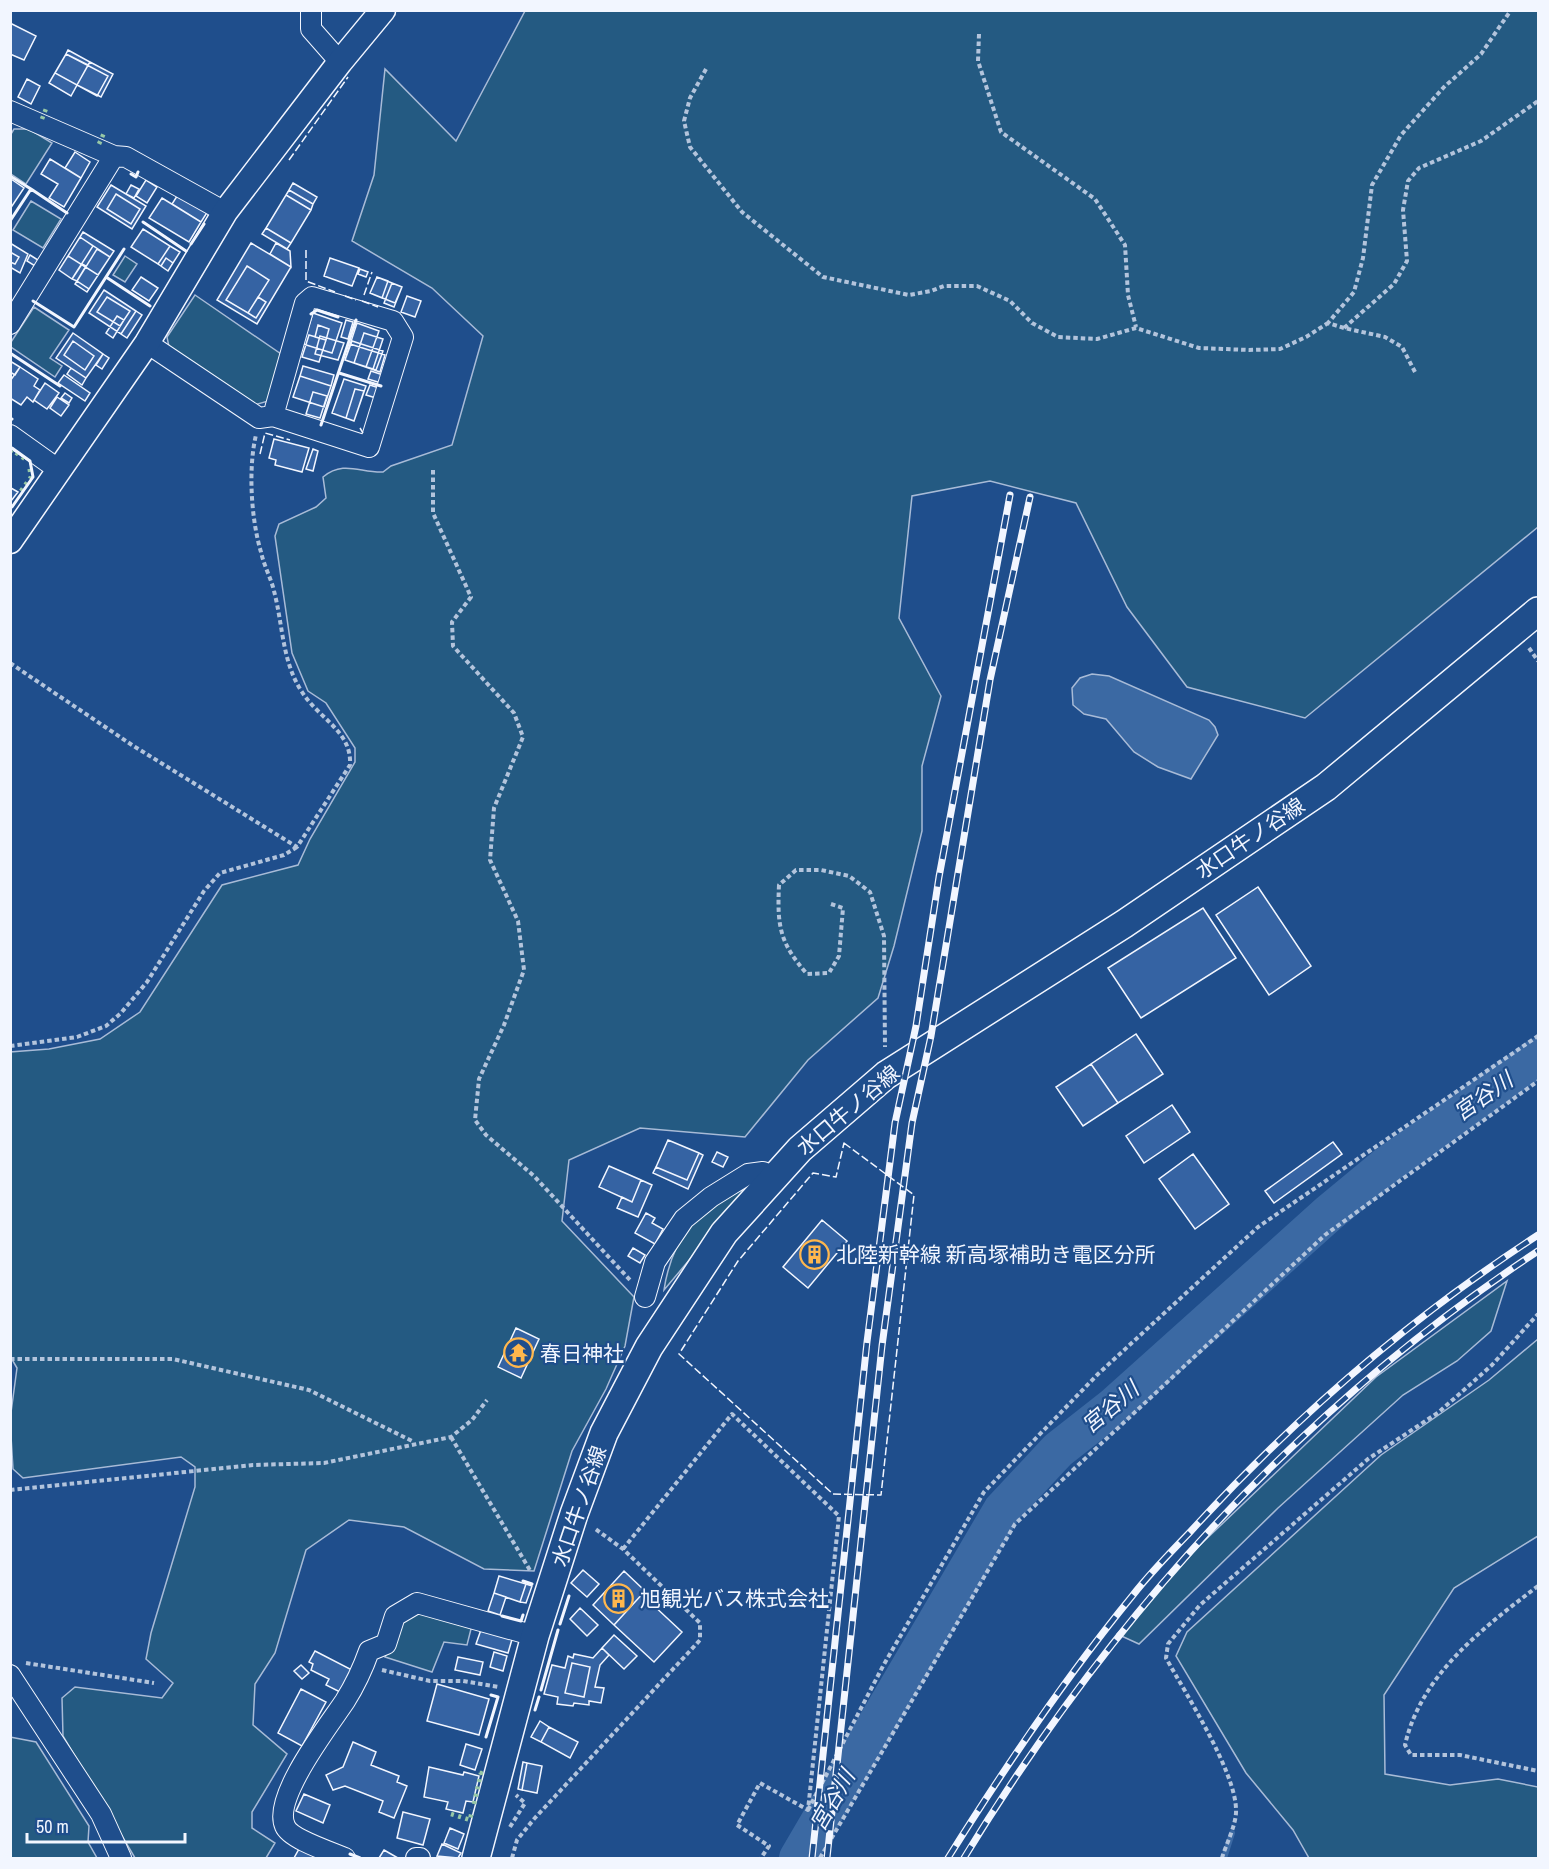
<svg xmlns="http://www.w3.org/2000/svg" width="1549" height="1869" viewBox="0 0 1549 1869" font-family="'Archivo Narrow','Noto Sans JP',sans-serif">
<style>
.green{fill:#245a82;stroke:#a8bbd7;stroke-width:1.5}
.water{fill:#3b69a3;stroke:#a8bbd7;stroke-width:1.5}
.lines{fill:none;stroke-linecap:round;stroke-linejoin:round}
.stream{stroke:#3b69a3;stroke-width:6}
.river{stroke:#3b69a3;stroke-width:38}
.building{fill:#3563a3;stroke:#f2f6ff;stroke-width:1.5}
.minor-casing{stroke:#f2f6ff;stroke-width:22}
.tertiary-casing{stroke:#f2f6ff;stroke-width:27}
.secondary-casing{stroke:#f2f6ff;stroke-width:30}
.path{stroke:#b3c4dc;stroke-width:4;stroke-dasharray:4.5 3;stroke-linecap:butt}
.minor{stroke:#1f4e8c;stroke-width:20}
.tertiary{stroke:#1f4e8c;stroke-width:24}
.secondary{stroke:#1f4e8c;stroke-width:27}
.rail-casing{stroke:#f2f6ff;stroke-width:7}
.rail{stroke:#1f4e8c;stroke-width:4.5;stroke-dasharray:14;stroke-linecap:butt}
.hedge{stroke:#97c8a6;stroke-width:4.5;stroke-dasharray:3 4.5;stroke-linecap:butt}
.fence{stroke:#f2f6ff;stroke-width:1.5;stroke-dasharray:8 3;stroke-linecap:butt}
.wall{stroke:#f2f6ff;stroke-width:3}
.labels{text-anchor:middle;dominant-baseline:central;stroke-width:4.5;stroke-linejoin:round;paint-order:stroke}
.street-label{font-size:21px;fill:#f2f6ff;stroke:#1f4e8c}
.poi-label{font-size:21px;fill:#f2f6ff;stroke:#1f4e8c;text-anchor:start}
.water-label{font-size:22px;font-style:italic;fill:#f2f6ff;stroke:#1f4e8c}
</style>
<rect width="100%" height="100%" fill="#1f4e8c"/>
<path class="green" d="M525 11H1538V527L1305 718 1187 687 1127 607 1076 503 990 481 912 496 899 618 941 696 922 766V831L894 946 878 998 808 1060 745 1137 640 1128 569 1160 562 1221 634 1297 625 1346 606 1389 572 1451 534 1571 484 1569 404 1527 349 1520 306 1550 275 1653 255 1684 253 1725 287 1754 252 1812V1828L275 1843 266 1858H135L63 1736 62 1698 75 1687 162 1698 173 1683 146 1659 151 1633 195 1487V1467L181 1457 23 1478 13 1469 10 1420 17 1368 10 1356V1052L49 1049 100 1039 140 1012 222 885 298 865 310 839 355 762V748L326 703 308 691 292 653 275 536 279 524 316 507 326 498 323 477C344 460 360 473 383 472L391 466 452 445 483 336 432 288 352 241 374 175 385 69 456 141Z
M14 129H29L52 143 26 184 11 174V134Z
M31 201 61 219 43 248 13 230Z
M125 256 137 264 125 282 113 275Z
M195 295 284 356 272 400 254 405 169 347 167 337Z
M34 307 69 330 50 358 62 366 55 377 11 347V342Z
M749 1189 664 1290C671 1243 699 1197 749 1189Z
M1507 1281 1491 1331 1457 1361 1403 1395 1278 1508 1139 1644 1117 1634 1200 1545 1376 1377Z
M1538 1339V1536L1454 1588 1384 1695 1385 1774 1450 1785 1498 1779 1538 1787V1858H1309L1293 1830 1246 1773 1176 1656 1187 1632 1381 1455 1489 1380Z
M417 1608 472 1625 467 1645 444 1642 432 1672 385 1657 400 1618Z
M10 1737 36 1742 89 1826 88 1842 97 1858H11Z"/>
<path class="water" d="M1092 674 1109 676 1209 720 1215 727 1218 735 1191 779 1158 767 1134 752 1106 719 1084 714 1073 705 1072 688 1080 678Z"/>
<g class="lines">
<path class="stream" d="M1224 1858 1232 1833"/>
<path class="river" d="M798 1858 1002 1510 1058 1450 1114 1406 1329 1213 1387 1165 1538 1057"/>
</g>
<path class="building" d="M10 23 36 36 24 60 10 54Z
M68 50 90 62 88 65 66 54Z
M66 54 108 76 97 96 55 73Z
M66 54 88 65 71 96 49 83Z
M90 62 113 74 101 97 77 85Z
M27 79 40 86 31 104 18 97Z
M75 152 90 162 81 178 65 168Z
M50 159 81 178 64 207 49 198 58 184 41 174Z
M11 179 24 188 10 209V181Z
M146 180 157 187 147 203 136 196Z
M293 183 317 197 313 204 289 190Z
M111 185 146 206 132 229 97 207Z
M131 185 139 189 134 198 126 194Z
M289 190 313 204 311 210 286 195Z
M179 193 208 211 201 222 172 204Z
M116 194 140 209 131 224 107 209Z
M286 195 311 210 291 243 266 228Z
M162 198 201 222 189 242 149 218Z
M266 228 291 243 287 249 262 234Z
M143 229 170 246 158 264 131 247Z
M83 232 114 251 110 257 80 237Z
M80 237 93 246 72 279 59 270Z
M80 237 110 257 98 275 68 256Z
M10 243 28 254 20 273 10 267Z
M251 243 291 267 257 324 217 300Z
M276 243 290 251 291 267 270 254Z
M170 246 180 252 173 263 166 258 161 266 158 264Z
M97 249 110 257 89 289 77 281Z
M10 252 19 257 15 264 10 262Z
M30 255 38 260 35 266 27 261Z
M166 258 173 263 168 271 161 266Z
M330 258 359 268 352 286 324 276Z
M82 264 86 266 77 281 72 279Z
M247 266 269 280 248 313 226 300Z
M360 269 368 272 366 277 358 274Z
M141 277 158 288 149 301 132 290Z
M377 277 388 281 382 298 370 293Z
M377 277 402 287 395 303 370 293Z
M77 281 89 289 87 292 75 284Z
M392 283 402 287 394 307 384 303Z
M104 290 136 311 121 334 89 313Z
M407 296 421 301 415 317 401 312Z
M107 297 130 311 120 326 97 312Z
M258 297 266 302 256 318 248 313Z
M136 311 142 315 127 338 121 334Z
M313 313 342 323 332 353 303 344Z
M117 316 124 320 113 338 106 333Z
M346 320 353 322 348 339 341 337Z
M357 323 379 331 366 367 345 360Z
M318 325 329 329 326 340 315 337Z
M73 333 103 354 86 378 56 358Z
M364 333 383 339 373 369 354 363Z
M309 335 326 340 319 362 302 357Z
M320 336 344 343 338 360 315 354Z
M73 341 94 356 85 370 64 355Z
M352 341 383 351 376 370 345 360Z
M350 344 385 355 380 372 345 360Z
M103 354 109 358 102 369 96 365Z
M10 361 20 367 15 375 10 372Z
M303 366 334 375 331 386 300 376Z
M20 367 38 379 34 386 40 390 33 402 27 397 21 405 10 398V381Z
M71 368 86 378 82 385 67 374Z
M371 371 383 375 381 383 368 379Z
M64 375 90 393 85 401 58 383Z
M300 376 331 386 324 407 293 397Z
M344 379 366 386 354 421 332 413Z
M45 383 59 393 47 409 34 400Z
M370 385 379 388 376 398 366 395Z
M355 389 364 391 354 421 346 418Z
M313 392 327 396 320 418 306 414Z
M65 393 72 398 69 403 61 398Z
M57 397 69 405 61 416 50 408Z
M274 439 309 448 302 472 275 465 276 460 269 458Z
M313 449 318 451 313 471 306 469Z
M11 488 18 492 11 501 10 489Z
M1258 887 1311 966 1269 995 1216 915Z
M1203 908 1236 958 1141 1018 1108 968Z
M1136 1034 1163 1074 1118 1103 1091 1064Z
M1091 1064 1118 1103 1083 1126 1056 1087Z
M1172 1105 1190 1132 1144 1163 1126 1136Z
M668 1140 699 1153 687 1180 656 1167Z
M1333 1142 1342 1154 1274 1203 1265 1191Z
M717 1152 728 1157 723 1167 712 1162Z
M699 1153 703 1155 688 1189 653 1173 656 1167 687 1180Z
M1193 1154 1229 1204 1195 1229 1159 1179Z
M609 1166 641 1180 632 1202 599 1187Z
M641 1180 652 1185 638 1217 617 1208 622 1197 632 1202Z
M646 1213 655 1218 652 1223 663 1229 655 1244 635 1233Z
M822 1220 847 1241 808 1288 783 1267Z
M633 1248 645 1255 640 1263 628 1256Z
M516 1328 539 1339 521 1378 498 1367Z
M583 1570 599 1584 587 1597 571 1583Z
M624 1571 645 1591 614 1625 593 1605Z
M499 1576 526 1584 520 1602 494 1593Z
M526 1584 532 1586 526 1603 520 1602Z
M645 1591 655 1600 652 1604 682 1632 654 1662 614 1625Z
M494 1593 506 1597 500 1615 488 1611Z
M580 1608 598 1625 587 1636 570 1619Z
M482 1627 513 1636 508 1653 476 1644Z
M614 1635 637 1656 624 1669 602 1648Z
M602 1648 609 1655 600 1665 595 1687 604 1688 601 1703 589 1701V1705L574 1703 573 1706 557 1704 558 1697 544 1694 552 1665 565 1668 568 1656 573 1658 574 1654 593 1658Z
M315 1651 352 1670 340 1692 326 1685 329 1679 311 1670 313 1664 309 1662Z
M494 1652 507 1656 503 1671 490 1667Z
M458 1657 483 1662 480 1675 455 1670Z
M572 1663 590 1667 584 1697 565 1693Z
M301 1665 309 1673 302 1679 294 1671Z
M437 1684 489 1699 479 1735 427 1721Z
M301 1689 326 1702 302 1746 278 1733Z
M540 1721 549 1727 541 1742 531 1737Z
M549 1727 578 1742 570 1758 541 1742Z
M353 1742 376 1752 371 1765 399 1776 397 1782 407 1786 394 1818 379 1812 383 1801 345 1786 333 1790 326 1775 343 1767Z
M466 1744 482 1749 475 1770 460 1765Z
M523 1762 527 1763 522 1790 518 1789Z
M527 1763 542 1766 537 1793 522 1790Z
M429 1767 463 1775 464 1772 479 1776 473 1802 466 1801 463 1813 446 1809 448 1802 424 1797Z
M304 1794 330 1805 323 1823 296 1811Z
M403 1812 430 1819 423 1845 397 1838Z
M450 1828 464 1834 458 1849 444 1843Z
M442 1844 461 1853 458 1858 437 1856Z
M299 1849 318 1858H294Z
M384 1850 398 1858H379Z"/>
<g class="lines">
<defs>
<path id="minor" d="M311 10V29L340 62
M10 111 114 156 126 157 225 212
M10 324 114 156
M147 343 259 418 273 416 369 447 403 337 393 321 312 297 305 303 273 416
M10 435 59 470
M645 1297 655 1262 684 1219 711 1197 748 1174 763 1172 775 1177
M10 1675 101 1814 121 1858
M345 1858C331 1852 290 1839 285 1826 272 1798 329 1725 345 1701 355 1685 363 1668 369 1651L386 1644 395 1616 417 1603 535 1636
M416 1858H420"/>
<path id="tertiary" d="M10 541 147 343 225 212 340 62 383 10"/>
<path id="secondary" d="M476 1858 535 1636 574 1514 604 1433 649 1347 724 1233 800 1149 886 1075 1124 924 1326 787 1538 611"/>
</defs>
<use href="#minor" class="minor-casing"/>
<use href="#tertiary" class="tertiary-casing"/>
<use href="#secondary" class="secondary-casing"/>
<path class="path" d="M979 34 978 61 1001 132 1095 199 1125 245 1128 295 1136 327
M706 69 690 98 684 121 690 147 742 212 823 277 909 295 931 291 944 286H977L1010 301 1032 323 1058 337 1097 339 1136 328 1199 348 1249 350 1280 349 1306 337 1328 323
M1344 328 1328 323 1354 292 1363 258 1372 185 1401 135 1444 87 1481 54 1511 10
M1415 372 1402 347 1385 337 1344 328 1394 284 1407 261 1403 210 1408 181 1419 168 1481 141 1538 101
M433 470V513L471 597 452 622 453 646 514 713 523 737 494 808 490 860 518 921 524 970 504 1025 479 1079 475 1120 486 1135 534 1176 630 1280
M1529 648 1538 661
M10 663 132 745 297 847 350 765C352 731 319 719 302 692 282 662 283 625 274 591 271 578 264 566 261 552 251 519 248 468 256 435
M831 904 843 908 839 956 829 973 807 974C780 943 777 927 779 885L796 870H821L849 876 870 892 884 936 885 1047
M10 1046 77 1037 106 1026 121 1013 147 982 204 891 220 873 284 855 297 847
M10 1359H173L309 1390 414 1442
M451 1437 531 1572
M10 1490 253 1465 324 1463 451 1437 472 1420 487 1400
M623 1549 732 1414 839 1516 808 1810 760 1783 737 1825 769 1846 761 1858
M1538 1586C1483 1628 1421 1674 1405 1745L1411 1755H1460L1538 1771
M26 1663 154 1683
M382 1670 430 1681H463L499 1687
M808 1810 883 1666 984 1492 1098 1374 1258 1227 1538 1036
M510 1827 525 1803 516 1795
M512 1858 517 1840 534 1819 700 1640V1623L623 1549 594 1528
M820 1858 1015 1524 1325 1235 1538 1081
M1222 1858C1226 1844 1237 1824 1236 1809 1235 1771 1186 1694 1166 1658L1168 1644 1200 1605 1368 1459 1439 1412 1492 1365 1538 1314"/>
<use href="#minor" class="minor"/>
<use href="#tertiary" class="tertiary"/>
<use href="#secondary" class="secondary"/>
<defs>
<path id="rail" d="M812 1858 867 1342 895 1123 916 1026 939 877 1010 495
M827 1858 882 1346 912 1123 931 1036 990 680 1030 497
M948 1858C1005 1767 1065 1678 1133 1595 1151 1572 1171 1552 1191 1531 1294 1418 1410 1318 1538 1235
M964 1858C1112 1615 1300 1408 1538 1251"/>
</defs>
<use href="#rail" class="rail-casing"/>
<use href="#rail" class="rail"/>
<path class="hedge" d="M42 119 47 106
M99 144 104 133
M10 452 12 450 25 459
M21 491 31 477 29 465
M474 1804 481 1773H478
M451 1814 470 1820 472 1810"/>
<path class="fence" d="M289 160 348 77
M306 250V281L335 292
M364 295 372 272
M345 296 356 300
M362 301 378 307
M360 428 363 433
M260 454 265 433 290 440
M844 1143 914 1195 881 1495 833 1494 679 1354 738 1261 813 1173 836 1177Z"/>
<path class="wall" d="M131 174 136 177 138 172
M10 176 31 189 10 221
M31 189 67 213
M143 222 186 251
M191 244 204 224
M106 277 150 306
M33 301 74 327 124 249
M311 314 317 310 338 317
M10 353 60 386
M339 373 381 386
M10 418 12 419
M321 425 356 320
M10 450 12 448 30 461 33 477 12 507
M523 1581 532 1584
M502 1616 521 1621 523 1615
M560 1624 569 1596
M541 1690 558 1630
M535 1710 539 1697
M486 1737 498 1697 491 1695
M350 1854 360 1858"/>
</g>
<defs>
<symbol id="building-ring" viewBox="-11 -11 22 22"><circle r="9.5" fill="#1f4e8c" stroke="#ffb74d" stroke-width="1.5"/><path d="M-4-6H4V6H1V3H-1V6H-4ZM-2.5-4.3h1.7v1.8h-1.7ZM.8-4.3h1.7v1.8H.8ZM-2.5-1h1.7V.8h-1.7ZM.8-1h1.7V.8H.8Z" fill="#ffb74d"/></symbol>
<symbol id="temple-ring" viewBox="-11 -11 22 22"><circle r="9.5" fill="#1f4e8c" stroke="#ffb74d" stroke-width="1.5"/><path d="M0-6L5-2H3V0L6.5 2.5H4V6H1.5V3h-3V6H-4V2.5H-6.5L-3 0V-2H-5Z" fill="#ffb74d"/></symbol>
</defs>
<g fill-rule="evenodd">
<use href="#building-ring" x="798" y="1238" width="33" height="33"/>
<use href="#temple-ring" x="502" y="1336" width="33" height="33"/>
<use href="#building-ring" x="602" y="1582" width="33" height="33"/>
</g>
<g class="labels">
<g class="street-label">
<text transform="translate(1250 838) rotate(-34)">水口牛ノ谷線</text>
<text transform="translate(848 1110) rotate(-40)">水口牛ノ谷線</text>
<text transform="translate(579 1506) rotate(-71)">水口牛ノ谷線</text>
</g>
<g class="poi-label">
<text x="836" y="1254">北陸新幹線 新高塚補助き電区分所</text>
<text x="540" y="1353">春日神社</text>
<text x="640" y="1598">旭観光バス株式会社</text>
</g>
<g class="water-label">
<text transform="translate(1483 1096) rotate(-35)">宮谷川</text>
<text transform="translate(1110 1407) rotate(-40)">宮谷川</text>
<text transform="translate(832 1800) rotate(-60)">宮谷川</text>
</g>
</g>
<rect width="1549" height="1869" fill="none" stroke="#f2f6ff" stroke-width="24"/>
<path d="M27 1833v9h158v-9" fill="none" stroke="#f2f6ff" stroke-width="3"/>
<text x="36" y="1833" font-size="18" fill="#f2f6ff" stroke="#1f4e8c" stroke-width="4.5" paint-order="stroke">50 m</text>
</svg>
